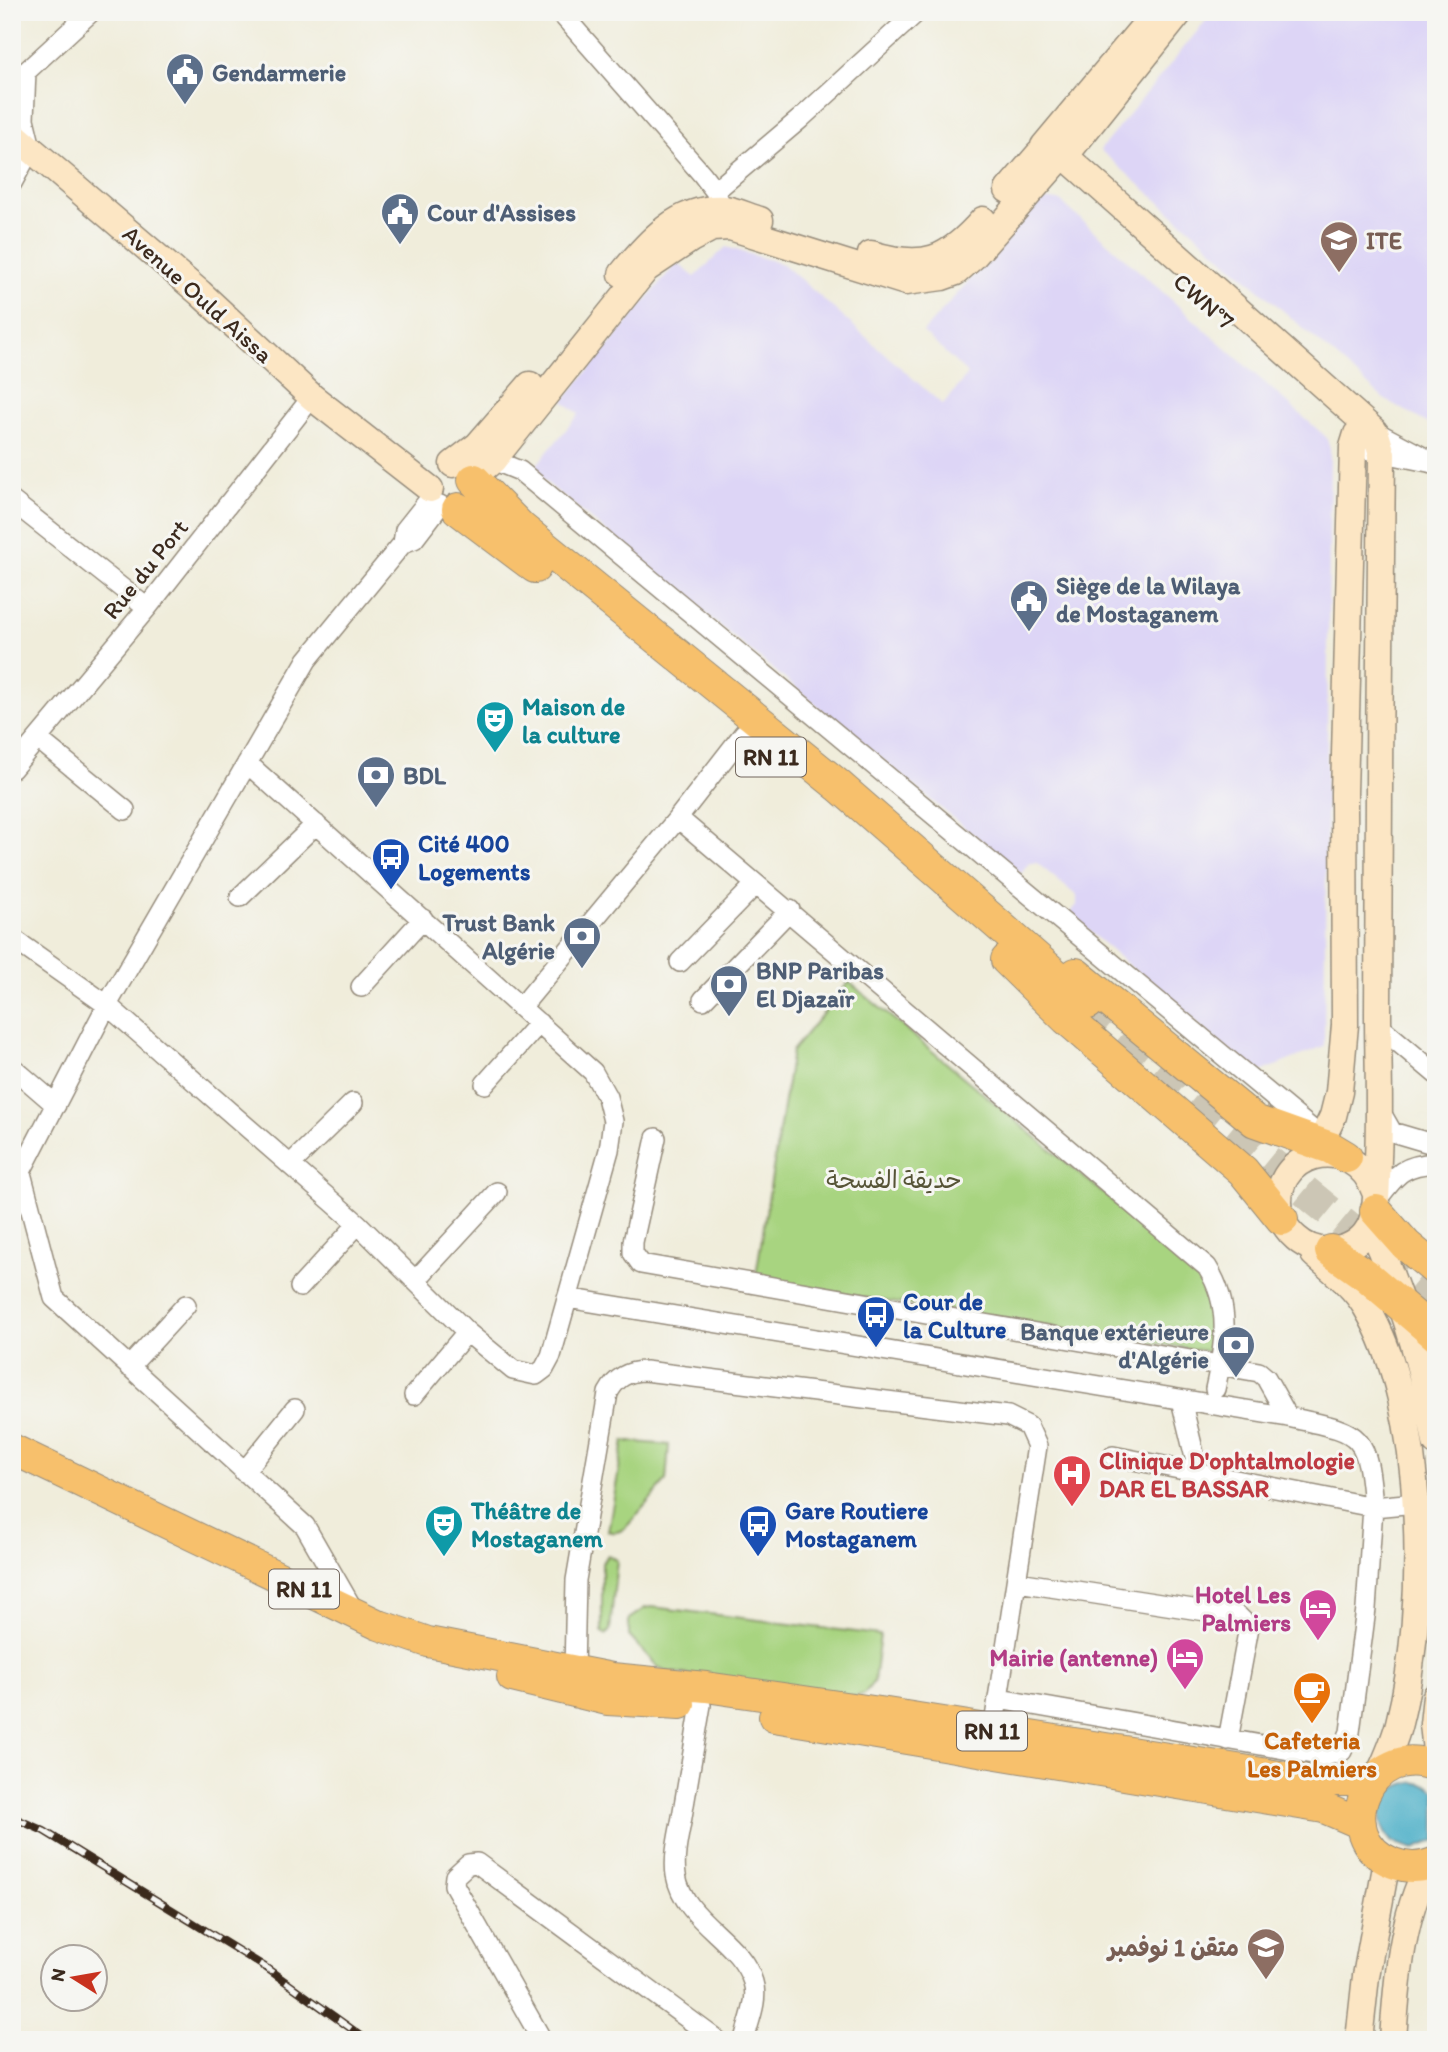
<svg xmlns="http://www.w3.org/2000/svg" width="1448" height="2052" viewBox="0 0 1448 2052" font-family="Itim,'Playpen Sans Arabic',sans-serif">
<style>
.built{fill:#ddd5f6}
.green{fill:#a8d480;stroke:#727f4f;stroke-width:2}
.water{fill:#48aec7;stroke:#426c72;stroke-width:2}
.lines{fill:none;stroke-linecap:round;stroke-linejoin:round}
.trunk-tunnel{stroke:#ccc6b5;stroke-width:32;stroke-dasharray:32 16;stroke-linecap:butt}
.minor-casing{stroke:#968c7c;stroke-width:22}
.secondary-casing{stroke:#968c7c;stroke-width:29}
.primary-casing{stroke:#968c7c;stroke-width:32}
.trunk-casing{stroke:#968c7c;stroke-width:34}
.minor{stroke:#fff;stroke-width:19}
.secondary{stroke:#fce6c4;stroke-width:26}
.primary{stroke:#f7c06c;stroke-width:30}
.trunk{stroke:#f7c06c;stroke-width:32}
.rail-casing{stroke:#3b2a1e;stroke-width:8}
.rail{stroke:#f6f6f2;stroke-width:5;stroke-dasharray:16;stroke-linecap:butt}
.labels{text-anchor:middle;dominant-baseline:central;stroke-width:6;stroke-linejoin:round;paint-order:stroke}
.shield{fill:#f6f6f2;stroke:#73675e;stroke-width:2}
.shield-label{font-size:23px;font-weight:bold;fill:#3b2a1e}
.service-label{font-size:24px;font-weight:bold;fill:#4e5e75;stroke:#f6f6f2;text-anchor:start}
.education-label{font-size:24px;font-weight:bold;fill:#785e54;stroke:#f6f6f2;text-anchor:start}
.street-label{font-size:24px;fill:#3b2a1e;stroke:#f6f6f2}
.culture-label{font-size:24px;font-weight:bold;fill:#0d838f;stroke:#f6f6f2;text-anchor:start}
.transit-label{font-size:24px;font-weight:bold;fill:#164399;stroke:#f6f6f2;text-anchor:start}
.park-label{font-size:24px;fill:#565436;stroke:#f6f6f2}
.health-label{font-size:24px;font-weight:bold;fill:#be3a42;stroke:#f6f6f2;text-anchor:start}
.hotel-label{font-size:24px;font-weight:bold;fill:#b23c85;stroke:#f6f6f2;text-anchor:end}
.food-label{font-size:24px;font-weight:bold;fill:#c56008;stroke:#f6f6f2}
</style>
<rect width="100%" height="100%" fill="#f6f6f2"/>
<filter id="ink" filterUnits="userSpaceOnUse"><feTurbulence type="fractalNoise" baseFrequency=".0143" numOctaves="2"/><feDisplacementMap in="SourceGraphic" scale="14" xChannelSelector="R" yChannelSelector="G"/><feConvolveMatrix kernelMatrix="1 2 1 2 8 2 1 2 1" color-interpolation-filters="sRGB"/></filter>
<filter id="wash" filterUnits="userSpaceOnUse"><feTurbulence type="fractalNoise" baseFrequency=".00686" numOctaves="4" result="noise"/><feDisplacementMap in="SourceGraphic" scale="28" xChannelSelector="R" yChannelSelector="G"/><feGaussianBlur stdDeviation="1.57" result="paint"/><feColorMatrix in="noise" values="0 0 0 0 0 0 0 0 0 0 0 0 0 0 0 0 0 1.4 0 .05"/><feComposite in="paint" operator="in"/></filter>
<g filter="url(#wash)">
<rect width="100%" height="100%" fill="#f0eddb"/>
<path class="built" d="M1213 12H1436V428L1384 399 1100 150Z
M1041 200H1059L1326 437 1330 448 1324 1046 1256 1074 1069 914 1077 905V896L1055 878 1037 863H1029L1021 874 535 473V467L579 414 563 401 677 263 695 277 726 247 783 264 943 405 968 374 923 332Z"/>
<path class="green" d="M849 982 1198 1272 1215 1309 1212 1352 755 1281 792 1051Z
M624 1441 669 1445 666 1481 629 1524C622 1531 617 1534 608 1531Z
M608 1555 617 1560 610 1630 606 1635 602 1632V1562Z
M652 1607 880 1635 874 1681 864 1694 850 1698 669 1672 658 1667 629 1636V1619L645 1608Z"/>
<path class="water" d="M1412 1782 1428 1785 1436 1791V1840L1414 1849 1392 1842C1370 1819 1381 1787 1412 1782Z"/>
</g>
<g filter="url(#ink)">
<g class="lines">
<path class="trunk-tunnel" d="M1082 1008 1436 1299"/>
<defs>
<path id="minor" d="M560 12 702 174 715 191 727 220
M18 79 91 12
M12 183 31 148 24 119 26 71
M715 191 800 119 917 12
M1374 431 1423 457
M1369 450 1433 463
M493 460 520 471 1320 1136
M12 501 147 608
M403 543 414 539 440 505
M38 739 125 810
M12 769 147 608 312 397
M678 818 1207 1267C1232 1306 1225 1345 1215 1389
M240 897 316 824
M12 938 107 1005 358 1224 467 1332 513 1370 536 1375 544 1369 551 1356 609 1150 613 1121 607 1097 593 1072 247 763
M680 962 756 884
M361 987 423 919
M703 1000 790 910
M522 1006 678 818 744 733
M1378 1025 1436 1074
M12 1067 56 1105
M485 1084 539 1023
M1380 1111 1392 1132 1436 1145
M656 1138 633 1242V1253L641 1264 1259 1372 1266 1378 1288 1417
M290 1165 353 1103
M21 1173 54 1298 305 1526 355 1613
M12 1189 107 1005 307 660 403 543 405 530 432 496
M1376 1201C1396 1175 1401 1165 1436 1163
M416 1280 497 1192
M300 1287 358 1224
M567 1298 1288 1417C1361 1433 1367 1429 1373 1507L1416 1503
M129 1367 186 1305
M414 1395 467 1332
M1181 1400 1198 1470
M244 1472 295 1409
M1018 1582 1238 1616 1249 1627 1228 1740
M574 1672 576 1580 608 1393C616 1378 627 1371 645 1371L1008 1416 1028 1426 1037 1446 993 1731
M999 1699 1324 1756 1342 1751 1350 1732 1366 1609 1373 1507 1113 1456
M701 1705C695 1740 689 1776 683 1811 680 1831 673 1854 676 1875 684 1922 740 1939 753 1982 759 2000 748 2023 744 2040
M542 2040 454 1885 455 1876 468 1864 477 1863 717 2040"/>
<path id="secondary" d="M12 133 200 293 312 397 430 489
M1044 146 1156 12
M1057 149 1374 431
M1059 158 1073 146 1180 12
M1008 190 1039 154
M871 254C924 270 947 261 983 220
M622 274C647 243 679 206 724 209 735 210 749 217 760 220
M1376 434 1382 454C1380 640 1378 827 1378 1013 1378 1068 1381 1122 1377 1177 1376 1193 1377 1209 1371 1224 1358 1253 1319 1259 1296 1238 1289 1232 1284 1225 1281 1216 1265 1153 1353 1127 1376 1194
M453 464 478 445 530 385
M473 477 493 460 646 269 691 239 712 228 730 227 906 282 942 277 956 272 973 257 1055 164
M1314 1156 1333 1116 1339 1092 1345 1025 1344 793 1353 447 1357 434
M1370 1226C1402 1295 1423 1367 1436 1442
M1314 1254C1332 1270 1353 1285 1366 1307 1427 1408 1428 1610 1399 1723 1395 1740 1387 1757 1380 1773
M1436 1696 1433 1724 1436 1751
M1359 2040 1366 1976 1387 1861
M1393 2040C1397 1981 1401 1917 1429 1865"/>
<path id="primary" d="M12 1449 379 1625 428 1642 612 1678 706 1687 887 1713 1311 1781H1371
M512 1677 607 1700 680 1704
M774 1717 1324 1808 1361 1824
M1436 1767C1369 1737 1328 1838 1393 1863 1408 1869 1422 1868 1436 1862"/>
<path id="trunk" d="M474 480 521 528 839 786 1088 1003
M458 509 535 567
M1007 960 1067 1019 1243 1171 1282 1219
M1076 974 1255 1121 1331 1148 1346 1157
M1376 1211 1406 1245 1436 1270
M1331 1251 1368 1277 1436 1335"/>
</defs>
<use href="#minor" class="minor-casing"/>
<use href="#secondary" class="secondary-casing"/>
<use href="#primary" class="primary-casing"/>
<use href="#trunk" class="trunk-casing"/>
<use href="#minor" class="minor"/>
<use href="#secondary" class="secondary"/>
<use href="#primary" class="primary"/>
<use href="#trunk" class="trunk"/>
<defs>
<path id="rail" d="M12 1817 44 1831 265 1967 367 2040"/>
</defs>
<use href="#rail" class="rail-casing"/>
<use href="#rail" class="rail"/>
</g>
</g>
<defs>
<symbol id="civic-pin" viewBox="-11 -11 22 30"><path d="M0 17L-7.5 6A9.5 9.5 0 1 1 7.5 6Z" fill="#5c6f8a" stroke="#f6f6f2"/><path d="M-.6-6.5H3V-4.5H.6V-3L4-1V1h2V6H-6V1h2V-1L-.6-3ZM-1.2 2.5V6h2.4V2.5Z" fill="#fff"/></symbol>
<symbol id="school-pin" viewBox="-11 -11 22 30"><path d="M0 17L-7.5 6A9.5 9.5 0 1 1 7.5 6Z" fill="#8d6e63" stroke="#f6f6f2"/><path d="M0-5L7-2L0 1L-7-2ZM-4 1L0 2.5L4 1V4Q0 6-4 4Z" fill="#fff"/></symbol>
<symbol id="theatre-pin" viewBox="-11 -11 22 30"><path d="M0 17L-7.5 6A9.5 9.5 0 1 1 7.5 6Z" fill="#0f9aa8" stroke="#f6f6f2"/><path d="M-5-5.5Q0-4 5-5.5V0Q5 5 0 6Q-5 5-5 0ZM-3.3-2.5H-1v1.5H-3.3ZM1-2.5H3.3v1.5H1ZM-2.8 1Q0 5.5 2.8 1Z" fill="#fff"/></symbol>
<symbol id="bank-pin" viewBox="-11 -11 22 30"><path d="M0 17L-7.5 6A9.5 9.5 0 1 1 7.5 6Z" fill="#5c6f8a" stroke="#f6f6f2"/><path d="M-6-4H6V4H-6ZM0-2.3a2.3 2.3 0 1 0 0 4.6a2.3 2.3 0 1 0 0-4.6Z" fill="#fff"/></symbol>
<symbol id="bus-pin" viewBox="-11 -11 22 30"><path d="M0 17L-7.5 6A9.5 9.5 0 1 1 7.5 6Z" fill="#1a4fb4" stroke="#f6f6f2"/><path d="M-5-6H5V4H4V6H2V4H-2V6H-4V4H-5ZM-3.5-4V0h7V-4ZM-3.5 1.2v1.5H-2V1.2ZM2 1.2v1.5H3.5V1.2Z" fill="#fff"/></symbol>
<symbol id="hospital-pin" viewBox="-11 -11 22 30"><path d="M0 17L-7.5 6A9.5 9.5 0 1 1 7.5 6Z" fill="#e0444e" stroke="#f6f6f2"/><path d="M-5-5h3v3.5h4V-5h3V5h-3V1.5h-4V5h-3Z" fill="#fff"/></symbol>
<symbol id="hotel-pin" viewBox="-11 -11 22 30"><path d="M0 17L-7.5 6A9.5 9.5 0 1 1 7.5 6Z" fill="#d1479c" stroke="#f6f6f2"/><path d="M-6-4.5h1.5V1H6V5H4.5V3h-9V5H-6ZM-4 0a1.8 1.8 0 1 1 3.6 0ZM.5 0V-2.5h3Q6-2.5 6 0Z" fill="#fff"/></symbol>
<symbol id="cafe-pin" viewBox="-11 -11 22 30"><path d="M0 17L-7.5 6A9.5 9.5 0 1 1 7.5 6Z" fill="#e8710a" stroke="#f6f6f2"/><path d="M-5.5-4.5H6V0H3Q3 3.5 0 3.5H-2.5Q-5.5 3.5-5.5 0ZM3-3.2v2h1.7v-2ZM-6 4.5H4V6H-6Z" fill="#fff"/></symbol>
</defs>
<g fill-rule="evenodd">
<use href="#civic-pin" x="163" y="50" width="44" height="60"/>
<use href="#civic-pin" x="378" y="190" width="44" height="60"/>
<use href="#school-pin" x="1317" y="218" width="44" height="60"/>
<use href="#civic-pin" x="1007" y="577" width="44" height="60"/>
<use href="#theatre-pin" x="473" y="698" width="44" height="60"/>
<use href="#bank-pin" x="354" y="753" width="44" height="60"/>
<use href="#bus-pin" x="369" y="835" width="44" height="60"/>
<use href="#bank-pin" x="560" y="914" width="44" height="60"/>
<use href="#bank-pin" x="707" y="962" width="44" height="60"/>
<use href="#bus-pin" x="854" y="1293" width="44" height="60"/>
<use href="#bank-pin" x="1214" y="1323" width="44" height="60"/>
<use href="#hospital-pin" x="1050" y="1452" width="44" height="60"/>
<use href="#theatre-pin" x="422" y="1502" width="44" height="60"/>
<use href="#bus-pin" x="736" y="1502" width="44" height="60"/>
<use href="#hotel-pin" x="1296" y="1586" width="44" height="60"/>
<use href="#hotel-pin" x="1163" y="1635" width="44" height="60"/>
<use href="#cafe-pin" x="1290" y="1669" width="44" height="60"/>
<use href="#school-pin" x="1244" y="1925" width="44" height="60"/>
</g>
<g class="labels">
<g class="shield">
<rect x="736" y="737.5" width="70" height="39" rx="5"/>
<rect x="269" y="1569.5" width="70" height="39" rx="5"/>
<rect x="957" y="1711.5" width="70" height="39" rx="5"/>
</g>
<g class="shield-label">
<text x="771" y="757">RN 11</text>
<text x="304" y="1589">RN 11</text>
<text x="992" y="1731">RN 11</text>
</g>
<g class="service-label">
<text x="212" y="72">Gendarmerie</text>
<text x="427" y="212">Cour d'Assises</text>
<text x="1056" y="585">Siège de la Wilaya<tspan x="1056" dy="28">de Mostaganem</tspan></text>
<text x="403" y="775">BDL</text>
<text x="555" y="922" text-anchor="end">Trust Bank<tspan x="555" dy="28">Algérie</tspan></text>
<text x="756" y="970">BNP Paribas<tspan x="756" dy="28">El Djazaïr</tspan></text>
<text x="1209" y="1331" text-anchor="end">Banque extérieure<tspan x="1209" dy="28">d'Algérie</tspan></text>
</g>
<g class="education-label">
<text x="1366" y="240">ITE</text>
<text x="1239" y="1947" text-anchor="end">متقن 1 نوفمبر</text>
</g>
<g class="street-label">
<text transform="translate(198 294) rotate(42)">Avenue Ould Aissa</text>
<text transform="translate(1204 301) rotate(41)">CWN°7</text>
<text transform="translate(145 569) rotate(-51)">Rue du Port</text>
</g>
<g class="culture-label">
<text x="522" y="706">Maison de<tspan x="522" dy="28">la culture</tspan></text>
<text x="471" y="1510">Théâtre de<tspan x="471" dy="28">Mostaganem</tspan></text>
</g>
<g class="transit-label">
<text x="418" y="843">Cité 400<tspan x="418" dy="28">Logements</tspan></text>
<text x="903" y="1301">Cour de<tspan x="903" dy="28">la Culture</tspan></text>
<text x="785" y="1510">Gare Routiere<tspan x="785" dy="28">Mostaganem</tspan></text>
</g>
<g class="park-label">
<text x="894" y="1179">حديقة الفسحة</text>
</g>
<g class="health-label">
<text x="1099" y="1460">Clinique D'ophtalmologie<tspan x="1099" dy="28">DAR EL BASSAR</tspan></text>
</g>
<g class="hotel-label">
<text x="1291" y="1594">Hotel Les<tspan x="1291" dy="28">Palmiers</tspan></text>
<text x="1158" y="1657">Mairie (antenne)</text>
</g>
<g class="food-label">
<text x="1312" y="1740">Cafeteria<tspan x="1312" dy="28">Les Palmiers</tspan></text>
</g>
</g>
<rect width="1448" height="2052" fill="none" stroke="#f6f6f2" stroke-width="42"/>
<g transform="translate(74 1978) rotate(281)"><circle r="33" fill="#f6f6f2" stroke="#aba49d" stroke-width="2"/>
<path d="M0-5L12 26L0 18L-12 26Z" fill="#c8321e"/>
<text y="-10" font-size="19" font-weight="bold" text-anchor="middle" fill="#3b2a1e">N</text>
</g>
</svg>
